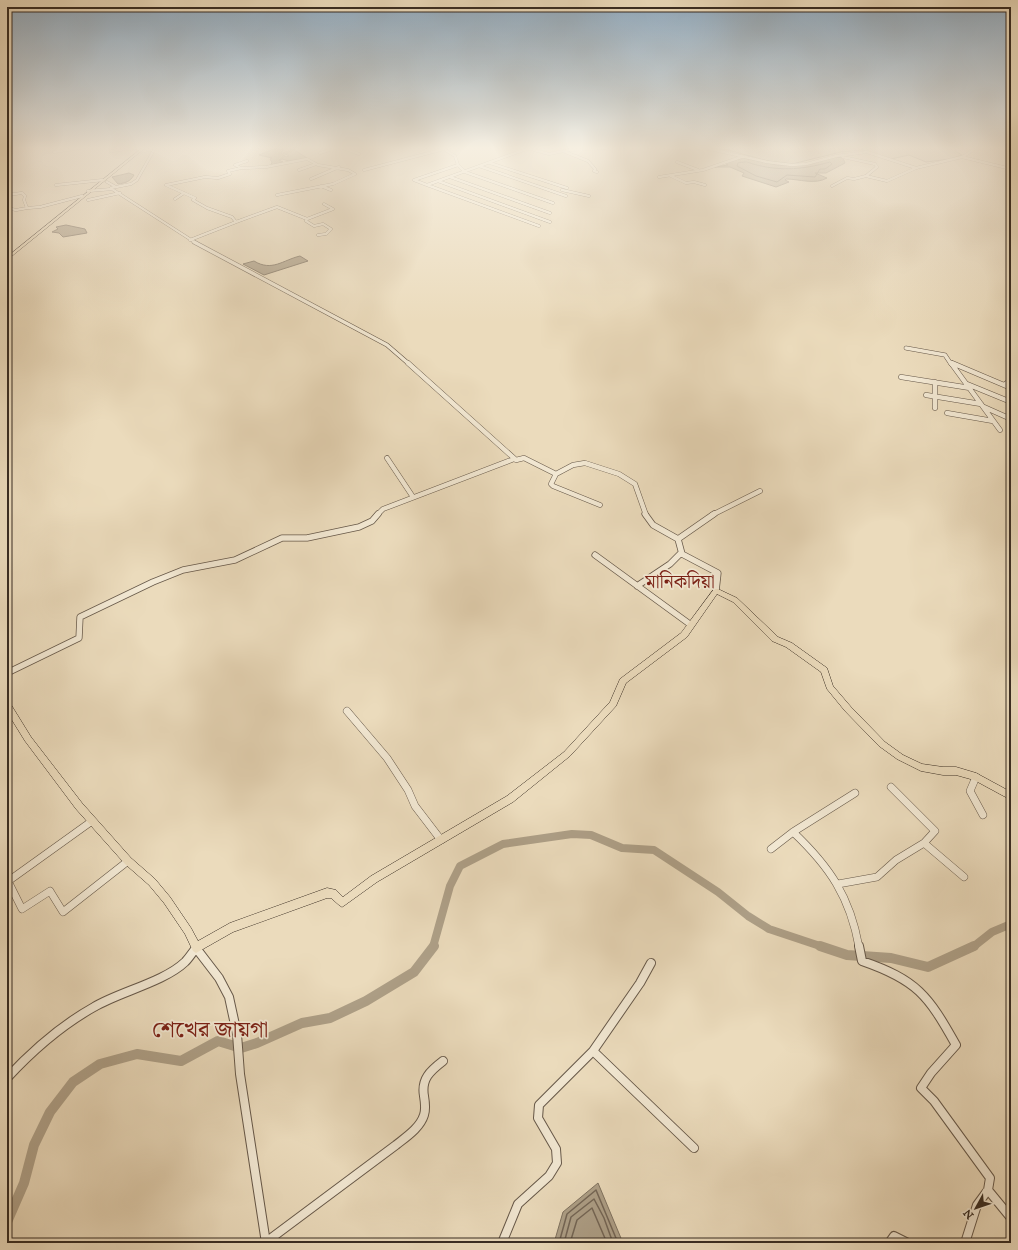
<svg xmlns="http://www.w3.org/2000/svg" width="1018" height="1250" viewBox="0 0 1018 1250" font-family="'IM FELL DW Pica','Noto Serif Bengali',serif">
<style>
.green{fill:#cdbda2;stroke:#837562}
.water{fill:#aea088;stroke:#7f7260}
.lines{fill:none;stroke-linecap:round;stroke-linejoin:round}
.shore-far1{stroke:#746656;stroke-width:1}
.shore{stroke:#746656;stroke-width:1.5}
.canal-far1{stroke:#aea088;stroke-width:8}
.canal{stroke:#aea088;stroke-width:10}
.minor-far5-casing{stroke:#665849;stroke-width:3}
.minor-far4-casing{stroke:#665849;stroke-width:4.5}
.minor-far3-casing{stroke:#665849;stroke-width:5.5}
.minor-far2-casing{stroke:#665849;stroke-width:7}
.minor-far1-casing{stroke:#665849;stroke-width:8}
.minor-casing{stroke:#665849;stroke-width:10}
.major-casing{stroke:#392d23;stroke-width:1}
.minor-far5{stroke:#f2e8d3;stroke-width:2.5}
.minor-far4{stroke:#f2e8d3;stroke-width:3.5}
.minor-far3{stroke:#f2e8d3;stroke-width:4.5}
.minor-far2{stroke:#f2e8d3;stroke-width:5.5}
.minor-far1{stroke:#f2e8d3;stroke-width:7}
.minor{stroke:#f2e8d3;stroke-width:8}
.major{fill:#ebdbbc;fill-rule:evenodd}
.labels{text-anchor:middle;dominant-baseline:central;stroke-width:3.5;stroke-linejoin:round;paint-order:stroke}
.quarter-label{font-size:19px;fill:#7a1f14;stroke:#f2e8d3}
.near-quarter-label{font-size:23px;fill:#7a1f14;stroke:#f2e8d3}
</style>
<rect width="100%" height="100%" fill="#ebdbbc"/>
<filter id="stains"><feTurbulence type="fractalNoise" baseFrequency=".005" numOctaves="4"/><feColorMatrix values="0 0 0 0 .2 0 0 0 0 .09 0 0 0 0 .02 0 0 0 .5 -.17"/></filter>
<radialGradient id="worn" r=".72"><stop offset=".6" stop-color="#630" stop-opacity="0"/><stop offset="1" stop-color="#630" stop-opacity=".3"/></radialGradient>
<path class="green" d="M705 148H956L955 151 962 155 950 159 926 162 909 155 891 159 862 150 841 152 792 164 768 161 728 150Z"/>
<path class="water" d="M276 148 284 150 281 153 286 157 289 156 283 153 293 149 307 158 289 161 282 159 279 160 283 162 271 165 272 162 270 159 272 158 259 155Z
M837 157 843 158 845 163 826 173H815L827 178C815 185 799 179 786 179L785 180 789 182 776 187 742 176 744 173 730 167H715L728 165 724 163 743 158 777 165H801Z
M129 173 134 175C130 182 125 183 118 184L112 177Z
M66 225 85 229 87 233 63 237 59 233 52 232 58 229 56 227Z
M300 256 308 261 264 275 243 264 254 261C272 272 283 260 300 256Z
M598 1183 623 1243H554L563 1212Z"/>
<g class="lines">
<path class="shore-far1" d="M747 162C775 172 802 170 830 162L832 164 825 169H820L815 177 787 175 777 182 756 176 737 166 738 163Z"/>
<path class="shore" d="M559 1243 567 1214 596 1190 618 1243
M564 1243 571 1217 594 1199 604 1218 613 1243
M570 1243 577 1220 592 1208 607 1243"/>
<path class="canal-far1" d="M433 947 450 886 460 866 503 844 572 834 591 835 622 848 654 850 718 892 748 916 769 929 823 947
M973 947 992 932 1011 924"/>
<path class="canal" d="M820 946 847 955 891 958 928 967 974 946
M7 1222 24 1183 34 1145 50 1112 73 1082 100 1064 137 1054 181 1061 218 1041 241 1048 257 1043 302 1023 330 1018 366 1001 414 972 434 946"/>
<defs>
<path id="minor-far5" d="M343 148 359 154
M527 148 549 154 569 150 606 148
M529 148 427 185 539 226
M668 148 710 149 767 162 792 165 806 164 836 156 867 152 916 168 887 181 866 176 854 179 847 178 832 186
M970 148 972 151 962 157 1011 169
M111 151 136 148
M563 151 588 161 595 169 594 171 597 172
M54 152 80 148
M320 153 335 148
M843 157 875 164 877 167 866 176
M677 162 698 170
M490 163 567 188
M458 165 465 172 553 203
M479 166 566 196
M241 168 235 165 247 161
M916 168 962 157
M299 170 316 164
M364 170 444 149
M671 176 686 183 694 182 705 185
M450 177 550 213
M659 177 703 170 741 157
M311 179 339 167
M438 181 550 222
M107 182 116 187
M56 185 103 180
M427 185 414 180 458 165 455 156 442 148
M321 186 331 190
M111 188 131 184 137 180 155 148
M562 190 589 196
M88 191 112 189 196 243
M7 195 22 193 25 196 24 200 27 208 40 207 82 196
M277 195 333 184 355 174
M175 199 184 193
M88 200 120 193
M7 208 16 210 27 208
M307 219 333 209 324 204
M236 222 277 207 307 219 306 221 314 226 323 224 331 229 326 234 318 235
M190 240 236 222 232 217 207 208 193 200 195 198 166 185 205 177 218 178 230 174 228 171 241 168 266 167 307 159 318 165 348 170 355 174"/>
<path id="minor-far4" d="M194 242 387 345 409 364
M906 348 945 355 951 364
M952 363 953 364"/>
<path id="minor-far3" d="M408 363 516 460 524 458 556 474 551 484 553 486 600 505
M951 363 1000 430
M952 363 1011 388
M901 377 970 388
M935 382V408
M967 384 1011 402
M1004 385 1011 380
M926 395 981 404
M984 407 1011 419
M947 413 993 421
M387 458 413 497
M556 474 573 465 585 463 619 474 635 484 646 515
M377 515 383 509 514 459
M712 515 760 491"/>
<path id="minor-far2" d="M645 514 653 525 678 539
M714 514 678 539 682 554 718 573 716 591
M595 555 691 625
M637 586 670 564 681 553
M7 673 79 638 80 617 153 582 183 570 235 560 282 538H307L359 527 372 521 378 514"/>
<path id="minor-far1" d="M347 711 387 758 408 790 415 806 441 840
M976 777 970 791 983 815
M793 832C830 867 850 897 859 947
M924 843 964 877
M771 849 793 832 855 793
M8 881 22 909 50 891 63 912 128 861
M7 882 92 821
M838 884 877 877 896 860 924 843 935 831 891 787"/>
<path id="minor" d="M859 946 862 961C917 980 928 995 956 1045L931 1073 921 1088 934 1101 990 1178 988 1190 1011 1218
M593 1051 694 1148
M7 1078C33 1050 60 1026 94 1007 119 992 164 982 185 962 189 958 192 953 196 948L219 978 229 997 237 1034 240 1074 266 1243
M266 1242 396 1145C406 1137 420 1128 424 1115 426 1109 425 1102 424 1096 421 1079 430 1071 443 1061
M502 1243 518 1204 549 1176 557 1163 556 1149 538 1118 539 1105 593 1051 640 983 651 963
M889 1243 894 1236 908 1243
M965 1243 977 1205 988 1190"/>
<path id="major" d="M142 148H145L7 260V257Z
M714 589H718L737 598 778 637 792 643 827 668 833 686 851 707 885 742 903 755 922 764 943 767H956L976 773 1011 792V800L974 780 956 775H943L921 771 897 759 879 746 845 711 827 689 821 672 786 647 772 641 733 602 717 594 687 637 626 683 616 706 570 756 513 802 377 882 345 905 342 907 339 905 331 898H327L233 932 196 953 193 951 185 934 164 903 149 885 125 864 76 809 25 741 7 712V702L10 703 31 737 82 803 131 858 155 879 170 897 191 928 198 941 230 923 327 888 336 890 343 897 371 876 507 796 564 752 610 702 620 679 681 633Z"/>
</defs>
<use href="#minor-far5" class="minor-far5-casing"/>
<use href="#minor-far4" class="minor-far4-casing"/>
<use href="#minor-far3" class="minor-far3-casing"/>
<use href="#minor-far2" class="minor-far2-casing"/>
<use href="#minor-far1" class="minor-far1-casing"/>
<use href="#minor" class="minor-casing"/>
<use href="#major" class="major-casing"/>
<use href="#minor-far5" class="minor-far5"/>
<use href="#minor-far4" class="minor-far4"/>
<use href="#minor-far3" class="minor-far3"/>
<use href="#minor-far2" class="minor-far2"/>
<use href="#minor-far1" class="minor-far1"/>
<use href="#minor" class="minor"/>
<use href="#major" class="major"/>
</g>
<linearGradient id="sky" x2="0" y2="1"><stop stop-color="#91acc2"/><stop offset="0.46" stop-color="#f6efe1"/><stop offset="1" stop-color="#f6efe1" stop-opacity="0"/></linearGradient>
<rect width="1018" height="322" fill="url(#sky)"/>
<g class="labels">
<g class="quarter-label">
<text x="680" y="582">মানিকদিয়া</text>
</g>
<g class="near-quarter-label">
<text x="210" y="1030">শেখের জায়গা</text>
</g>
</g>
<rect width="1018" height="1250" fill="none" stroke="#ebdbbc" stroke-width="24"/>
<rect x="8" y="8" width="1002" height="1234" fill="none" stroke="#392d23" stroke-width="2"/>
<rect x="12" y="12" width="994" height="1226" fill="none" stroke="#392d23"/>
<g transform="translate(976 1208) rotate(230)" stroke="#f2e8d3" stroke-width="3" paint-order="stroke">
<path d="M0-3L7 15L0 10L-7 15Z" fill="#392d23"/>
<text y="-6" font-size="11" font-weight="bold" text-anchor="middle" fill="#392d23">N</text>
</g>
<rect width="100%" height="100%" filter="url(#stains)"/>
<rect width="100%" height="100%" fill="url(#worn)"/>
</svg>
